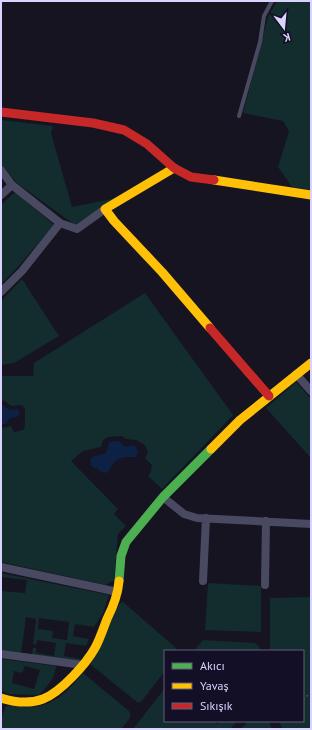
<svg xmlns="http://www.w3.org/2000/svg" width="312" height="730" viewBox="0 0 312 730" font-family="'PT Sans',sans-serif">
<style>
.green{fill:#132c2d;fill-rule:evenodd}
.water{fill:#0d2144}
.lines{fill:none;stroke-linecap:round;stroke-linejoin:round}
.path{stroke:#44505f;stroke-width:1.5;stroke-dasharray:2 3;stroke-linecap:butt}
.lane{stroke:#4a4962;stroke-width:4}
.street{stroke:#4a4962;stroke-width:8}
.fast{stroke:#4caf50;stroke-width:9}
.slow{stroke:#ffc107;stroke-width:9}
.jam{stroke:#c62828;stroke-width:9}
</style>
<rect width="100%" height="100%" fill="#161421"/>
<path class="green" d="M277 1H311V190L292 187 278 167 289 131 283 121 243 113 268 17Z
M1 120 53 126 51 133 72 207 117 198 75 225 17 183 1 164Z
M15 192 54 225 17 268 1 284V205Z
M22 279 59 336 14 363 1 365V301Z
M145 293 233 415 162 489 148 476 151 472 152 465 145 458 148 453 146 447 142 443 136 440 126 439 122 436 108 437 103 440 101 447 83 451 71 461 118 509 114 514 126 526 118 534 114 580 106 585 1 562V426L4 428 11 426 14 432 23 430 25 426V409L22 405 11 406 5 401 1 400V376H33L34 363Z
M296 382 311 399V458L266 408Z
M1 573 109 595 103 613 94 627 75 624 73 636 89 639 86 646 66 643 64 656 81 659 80 661 32 655 33 648H36V653L54 656 56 643 37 640 36 645 33 644 36 619 26 617 21 654 1 651V591L25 593 27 580 1 577ZM39 618 69 622 67 640 52 638 53 631 38 629Z
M208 583 261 586V632L205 630Z
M311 597V729H282L279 721H303V651H270V598Z
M123 602 176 648V651H165V671L141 702H137L90 664 119 604Z
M203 640 255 643 260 648V651H194Z
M1 659 56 666C55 678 48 686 39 695L7 694 1 691ZM25 666 40 670 34 689 12 683 14 671 22 673Z
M83 673 130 712V718L121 729H1V718L6 706C15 705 22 708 31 707 57 705 67 691 83 673Z
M165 688V721H213L217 724 220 721H237L230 729H133Z
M248 721H269L272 729H241Z"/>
<path class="water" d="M1 404 9 410 17 409 19 410 20 414 17 417 10 418 6 424H2Z
M115 441H119L125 447 134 445 136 447 138 452 136 457H124L115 461 107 473 101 472 97 468H94C90 465 89 461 92 457L106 453 109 443Z"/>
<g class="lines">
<path class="path" d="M303 700 311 692"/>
<path class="lane" d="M239 116 260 42 264 16 272 1"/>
<path class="street" d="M1 170 12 185 1 195
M12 185 60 223 77 229 105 209
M1 292 22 271 60 223
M296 374 311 391
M163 497 184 514 197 518 311 524
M1 567 118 592
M203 581 206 518
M265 585 266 521
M1 654 83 665"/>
<path class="fast" d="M119 581 121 556 126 542 163 497 211 449"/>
<path class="slow" d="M174 168 105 209 114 221 162 272 210 328
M214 180 311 195
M211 449 240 420 311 363
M1 698C14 702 30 704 43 699 61 692 86 664 95 648 100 639 103 629 107 619 113 607 118 595 119 581"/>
<path class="jam" d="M1 112 93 123 124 130 147 144 174 168 191 177 214 180
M210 328 269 396"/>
</g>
<rect width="312" height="730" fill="none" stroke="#d9d4ff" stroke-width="4"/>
<rect x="164" y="650" width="140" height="72" fill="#130f26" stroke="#625e7d"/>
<rect x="172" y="663" width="20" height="6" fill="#4caf50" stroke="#625e7d"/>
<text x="200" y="670" font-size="12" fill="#d9d4ff">Akıcı</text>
<rect x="172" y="683" width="20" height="6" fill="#ffc107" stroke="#625e7d"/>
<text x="200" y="690" font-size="12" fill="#d9d4ff">Yavaş</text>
<rect x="172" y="703" width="20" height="6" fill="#c62828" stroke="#625e7d"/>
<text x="200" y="710" font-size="12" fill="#d9d4ff">Sıkışık</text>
<g transform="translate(284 28) rotate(164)" stroke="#130f26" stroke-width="3" paint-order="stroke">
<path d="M0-3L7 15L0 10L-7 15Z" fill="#d9d4ff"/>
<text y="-6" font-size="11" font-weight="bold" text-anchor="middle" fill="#d9d4ff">K</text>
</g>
</svg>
